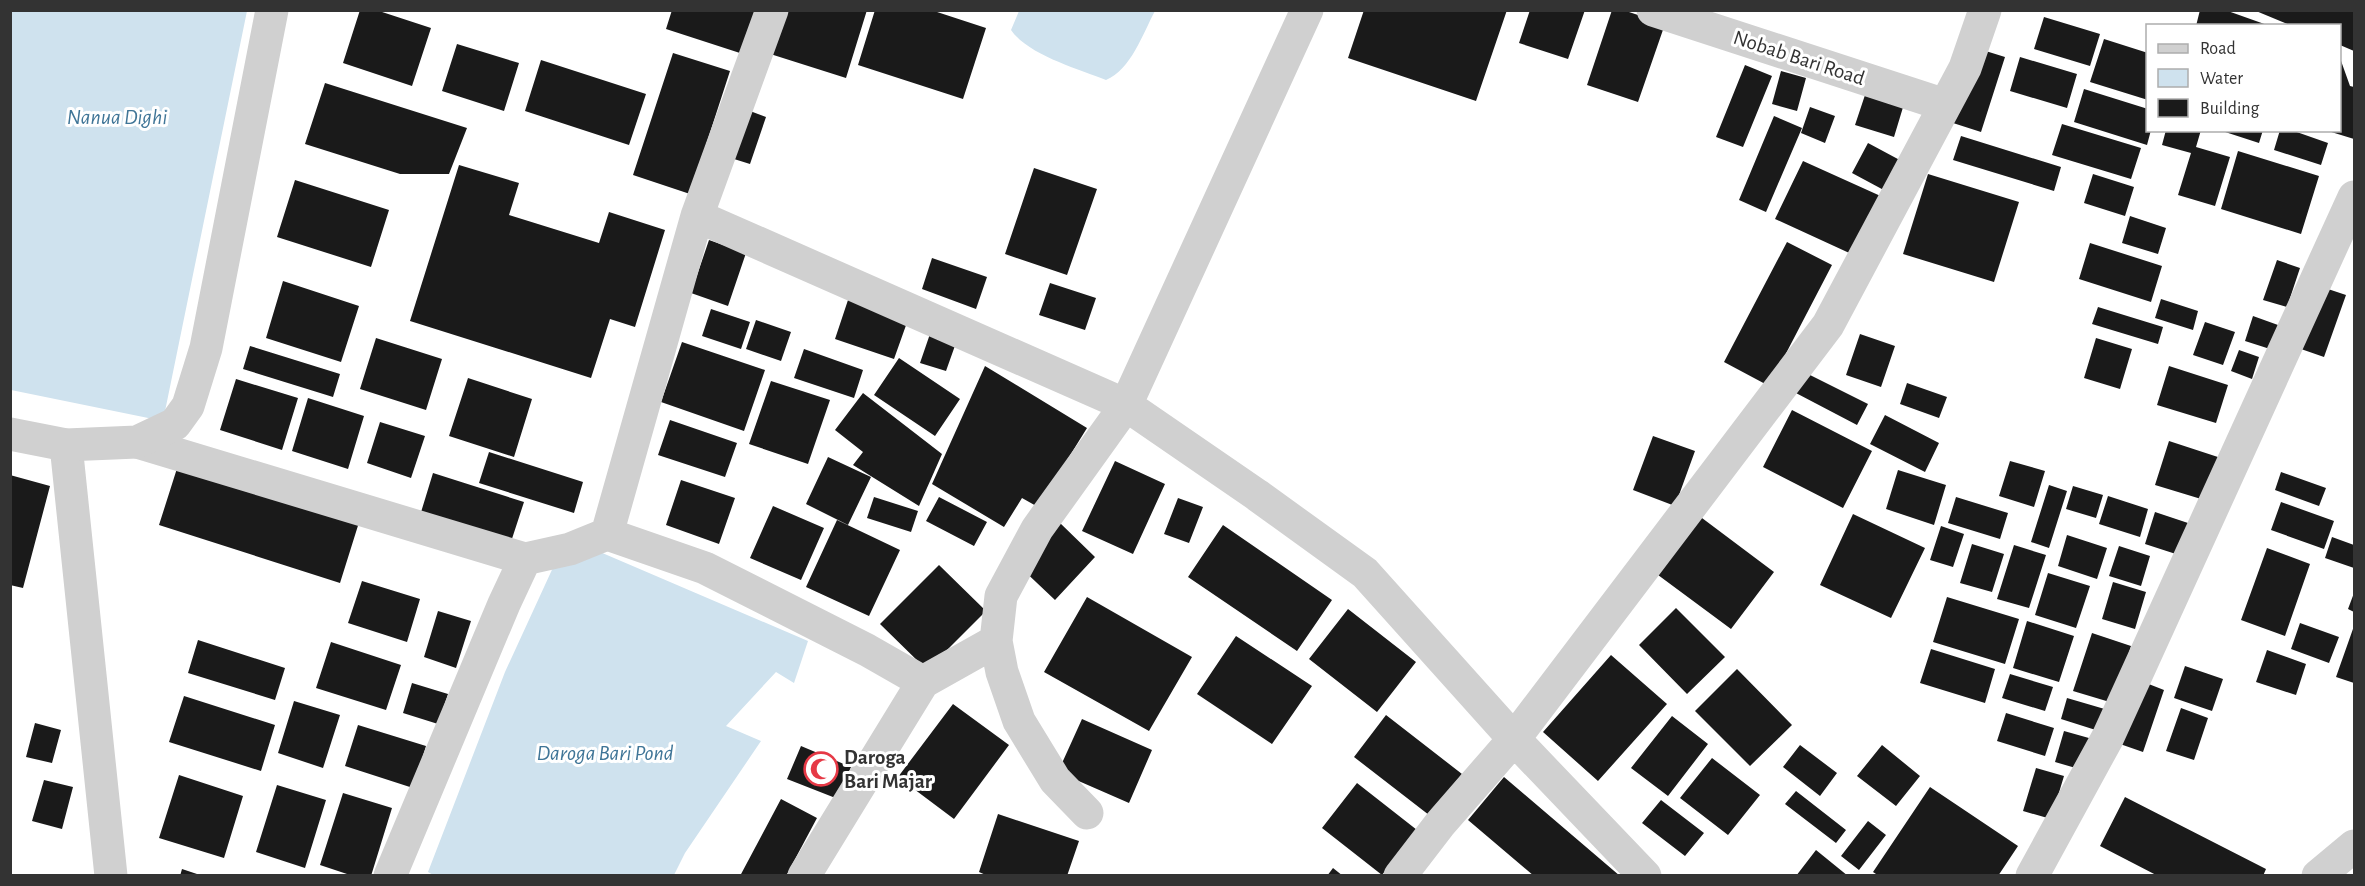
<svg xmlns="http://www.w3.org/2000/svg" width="2365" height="886" viewBox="0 0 2365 886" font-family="'Alegreya Sans',sans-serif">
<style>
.water{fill:#cfe2ee}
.building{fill:#1a1a1a}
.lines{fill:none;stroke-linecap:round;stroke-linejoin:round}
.minor{stroke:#d0d0d0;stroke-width:33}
.tertiary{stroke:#d0d0d0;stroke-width:33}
.labels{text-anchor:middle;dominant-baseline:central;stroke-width:6;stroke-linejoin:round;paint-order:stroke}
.street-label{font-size:21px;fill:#333;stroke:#fff}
.poi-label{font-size:21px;font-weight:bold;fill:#333;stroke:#fff;text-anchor:start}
.water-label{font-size:22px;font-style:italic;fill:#3f7597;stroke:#fff}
</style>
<rect width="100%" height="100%" fill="#fff"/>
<path class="water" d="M10 11H247L163 421 11 390Z
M1019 11V10L1155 11C1143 33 1131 70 1106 80 1078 69 1028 55 1011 30Z
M593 549 808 641 794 683 776 672 726 726 761 741 685 853 674 875 435 876 428 872 505 672 556 561Z"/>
<path class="building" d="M360 10H376L431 28 412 86 343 63Z
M672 10H757L743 54 666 29Z
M777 10H867L846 78 764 52Z
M875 10H931L986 28 963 99 858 65Z
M1364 10H1507L1476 101 1348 58Z
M1530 10H1585L1568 59 1519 43Z
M1612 10H1623L1665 24 1638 102 1587 85Z
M2200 10H2225L2270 26H2196Z
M2354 10V51L2340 45V26H2292L2256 11Z
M2044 17 2100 34 2090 66 2034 49Z
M2104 39 2148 53V100L2090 82Z
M457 44 519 63 504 111 442 91Z
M1976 48 2005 57 1981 132 1953 123Z
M673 53 730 71 690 194 633 175Z
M2020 57 2077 74 2067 108 2010 91Z
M2340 58 2350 86 2354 87V139L2328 131 2340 130Z
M541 60 646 94 629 145 525 111Z
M1745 65 1772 76 1743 147 1716 137Z
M1781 71 1806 78 1797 111 1772 104Z
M325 83 467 128 449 174H400L305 144Z
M2084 89 2148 109V130H2151L2147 145 2074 122Z
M1866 92 1904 104 1894 137 1855 125Z
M1810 107 1835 116 1825 143 1801 133Z
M750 111 766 117 750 164 734 159Z
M1774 116 1802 128 1766 212 1739 200Z
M2062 124 2141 148 2131 179 2052 155Z
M2166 130H2201L2196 147 2230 157 2215 206 2178 195 2191 153 2162 145Z
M2219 130H2263L2259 143Z
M2280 130H2291L2328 143 2321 165 2274 150Z
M1961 136 2061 167 2054 191 1953 160Z
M1868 143 1909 165 1893 195 1852 173Z
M2238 151 2319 176 2301 234 2221 209Z
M1803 161 1885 198 1858 257 1775 219Z
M459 165 519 183 509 215 599 243 609 212 665 230 635 327 610 319 591 378 410 321Z
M1034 168 1097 189 1067 275 1005 254Z
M1928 174 2019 202 1994 282 1903 254Z
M2093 174 2134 187 2125 216 2084 203Z
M295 180 389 210 371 267 277 237Z
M2130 216 2166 228 2158 254 2122 243Z
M709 240 746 253 728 306 691 293Z
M1787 242 1832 265 1769 386 1724 362Z
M2090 243 2162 266 2151 302 2079 279Z
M932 258 987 277 976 309 922 289Z
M2277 260 2300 268 2287 307 2263 300Z
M283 281 359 306 341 362 266 338Z
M1050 283 1096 298 1085 330 1039 315Z
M2322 287 2346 295 2324 357 2301 349Z
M850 294 910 314 894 359 835 339Z
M2161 299 2198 311 2193 330 2155 318Z
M2098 307 2163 327 2158 344 2092 324Z
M711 309 750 322 741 349 702 336Z
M2253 316 2278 325 2270 349 2245 341Z
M756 320 791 332 781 361 746 349Z
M2205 322 2235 332 2223 365 2193 355Z
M931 331 957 340 946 371 920 363Z
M1860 334 1895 346 1881 387 1846 375Z
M376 338 442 359 426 410 360 389Z
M2096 338 2132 349 2120 389 2084 378Z
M682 342 765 370 744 431 661 402Z
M250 346 340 374 333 397 243 369Z
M804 349 863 370 854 398 794 378Z
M2239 350 2259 357 2252 379 2231 371Z
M899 358 960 399 935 436 874 395Z
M985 366 1087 428 1038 507 1022 498 1004 527 932 484Z
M2169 366 2228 385 2216 423 2157 405Z
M1804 372 1868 404 1857 425 1794 392Z
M468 378 532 399 514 457 449 436Z
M236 379 298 398 282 450 220 430Z
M771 381 830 400 808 464 749 444Z
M1907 383 1947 397 1939 418 1900 404Z
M863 393 942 454 919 506 853 465 863 452 835 430Z
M308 398 364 416 348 469 292 451Z
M1792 410 1872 451 1843 508 1763 467Z
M1885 415 1939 443 1925 472 1870 444Z
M670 420 737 443 725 477 658 455Z
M380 422 425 436 411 478 367 463Z
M1653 436 1695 451 1675 506 1633 490Z
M2169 441 2224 459 2211 502 2155 485Z
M489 452 583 482 574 513 479 483Z
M828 457 871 477 848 525 806 504Z
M180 459 361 516 340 583 159 525Z
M1115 461 1165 484 1133 554 1082 531Z
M2010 461 2045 471 2034 507 1999 496Z
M1898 470 1946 485 1934 525 1886 509Z
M2281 472 2326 488 2319 506 2275 490Z
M433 473 524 502 508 551 418 522Z
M10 475 50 486 23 588 10 585Z
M681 480 735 498 719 544 666 525Z
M2049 485 2067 491 2049 548 2031 542Z
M2073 486 2103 495 2096 518 2066 509Z
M2108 496 2148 509 2140 537 2099 524Z
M874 497 918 511 911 532 867 518Z
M939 497 987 522 974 546 926 521Z
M1956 497 2008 513 2000 539 1948 523Z
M1178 498 1203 507 1189 543 1164 534Z
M2281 502 2334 521 2324 549 2271 530Z
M773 506 824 528 801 580 750 558Z
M2155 512 2191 524 2182 556 2145 544Z
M1853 514 1925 548 1891 618 1820 585Z
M1698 515 1774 572 1731 629 1654 572Z
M837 520 900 550 869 616 806 587Z
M1059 522 1095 557 1055 600 1018 565Z
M1223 525 1332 600 1297 651 1188 577Z
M1941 526 1964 534 1953 567 1930 560Z
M2067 535 2107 548 2097 579 2058 566Z
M2332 537 2354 545V568L2325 558Z
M1972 544 2004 554 1992 592 1960 583Z
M2014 545 2046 555 2029 608 1997 599Z
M2119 546 2150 556 2141 586 2109 576Z
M2267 548 2310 564 2285 636 2241 620Z
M939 565 986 611 927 670 880 624Z
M2048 573 2090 586 2076 628 2035 615Z
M362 581 420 599 407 642 348 623Z
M2113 582 2146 592 2135 629 2102 619Z
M2354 593V612L2348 609Z
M1087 597 1192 657 1149 731 1044 672Z
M1947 597 2019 619 2005 664 1933 642Z
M1676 608 1725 657 1687 694 1639 645Z
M1348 609 1416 662 1377 712 1309 659Z
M438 611 471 621 456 668 424 657Z
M2027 621 2074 636 2059 682 2013 668Z
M2300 623 2339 637 2329 663 2291 649Z
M2354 626V683L2336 677Z
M2092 633 2131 646 2113 703 2073 691Z
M1236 636 1312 686 1272 744 1197 694Z
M198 640 285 668 275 700 188 673Z
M331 642 401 665 386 710 316 688Z
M1931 649 1995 669 1985 703 1920 683Z
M2267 650 2306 664 2296 695 2256 682Z
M1611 655 1667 704 1598 781 1543 732Z
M2185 666 2223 679 2212 711 2174 698Z
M1737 669 1792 725 1750 766 1695 711Z
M2010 674 2053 687 2045 711 2002 698Z
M2141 681 2164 690 2143 752 2120 744Z
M412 683 448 694 438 724 403 713Z
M184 696 275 725 261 771 169 742Z
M2067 698 2108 710 2102 732 2061 719Z
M294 701 340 715 323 768 278 753Z
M953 704 1009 745 954 819 898 777Z
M2181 708 2208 718 2194 760 2166 751Z
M2006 713 2054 728 2045 756 1997 741Z
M1386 715 1462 774 1429 815 1354 757Z
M1672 716 1708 744 1668 796 1631 768Z
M1082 719 1152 750 1129 803 1058 772Z
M35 723 61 730 52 763 26 757Z
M358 725 426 746 413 788 345 766Z
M2064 731 2096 740 2086 771 2055 762Z
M1800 745 1837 773 1820 796 1783 767Z
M1882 745 1920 776 1896 806 1857 776Z
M801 746 851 767 838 799 787 779Z
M1712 758 1760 795 1728 835 1680 798Z
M2036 768 2064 776 2051 819 2023 811Z
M179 775 243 796 224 858 159 838Z
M1504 777 1620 876H1534L1468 820Z
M44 780 73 787 62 829 32 821Z
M1357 783 1417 830 1382 875 1322 828Z
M277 785 326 800 305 868 256 852Z
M1930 787 2018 846 1998 876H1879L1873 872Z
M1796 791 1846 830 1836 843 1785 804Z
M343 793 392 808 371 876H353L320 865Z
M2125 797 2266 869 2263 876H2158L2100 846Z
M781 799 817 818 786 876H740Z
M1661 800 1704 833 1685 856 1642 823Z
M998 814 1079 841 1067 876H988L979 872Z
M1868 821 1886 835 1859 870 1841 856Z
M1816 850 1848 876H1796Z
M1333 868 1343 876H1327Z
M182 869 200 875V876H180Z"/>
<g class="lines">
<path class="minor" d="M1653 10 1945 105
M697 216 1126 405 1257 495 1365 573 1514 739 1645 876
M137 442 525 559 570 549 607 534 705 568 867 650 923 682 996 641
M66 445 111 876
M607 534 697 216 772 10
M1087 813 1055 780 1019 721 1002 672 996 641 1001 596 1037 529 1126 405 1307 10
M390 876 504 604 525 559
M804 876 923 682
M1400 876 1440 824 1514 739 1828 325 1965 68 1985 10
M2032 876 2108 737 2354 197
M2318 876 2354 846"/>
<path class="tertiary" d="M10 434 66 445 137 442 175 424 188 406 206 348 272 10"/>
</g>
<defs>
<symbol id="mosque-ring" viewBox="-11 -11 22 22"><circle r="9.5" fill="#fff" stroke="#e63946" stroke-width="1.5"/><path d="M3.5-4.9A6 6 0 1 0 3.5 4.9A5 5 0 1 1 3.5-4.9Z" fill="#e63946"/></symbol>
</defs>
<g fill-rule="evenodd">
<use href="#mosque-ring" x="802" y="750" width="38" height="38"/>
</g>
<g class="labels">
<g class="street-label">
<text transform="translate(1799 58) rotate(18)">Nobab Bari Road</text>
</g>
<g class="poi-label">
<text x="844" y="757">Daroga<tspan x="844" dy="24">Bari Majar</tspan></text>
</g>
<g class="water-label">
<text x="117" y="117">Nanua Dighi</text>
<text x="605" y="753">Daroga Bari Pond</text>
</g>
</g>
<rect width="2365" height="886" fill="none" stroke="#333333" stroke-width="24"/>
<rect x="2146" y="24" width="195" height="108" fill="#ffffff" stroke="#adadad" stroke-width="1.5"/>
<rect x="2158" y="44" width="30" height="9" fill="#d0d0d0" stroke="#adadad" stroke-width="1.5"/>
<text x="2200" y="54" font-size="18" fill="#333333">Road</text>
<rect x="2158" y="69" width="30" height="18" fill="#cfe2ee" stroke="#adadad" stroke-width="1.5"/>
<text x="2200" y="84" font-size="18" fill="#333333">Water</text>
<rect x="2158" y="99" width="30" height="18" fill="#1a1a1a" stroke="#adadad" stroke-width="1.5"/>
<text x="2200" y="114" font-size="18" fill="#333333">Building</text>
</svg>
